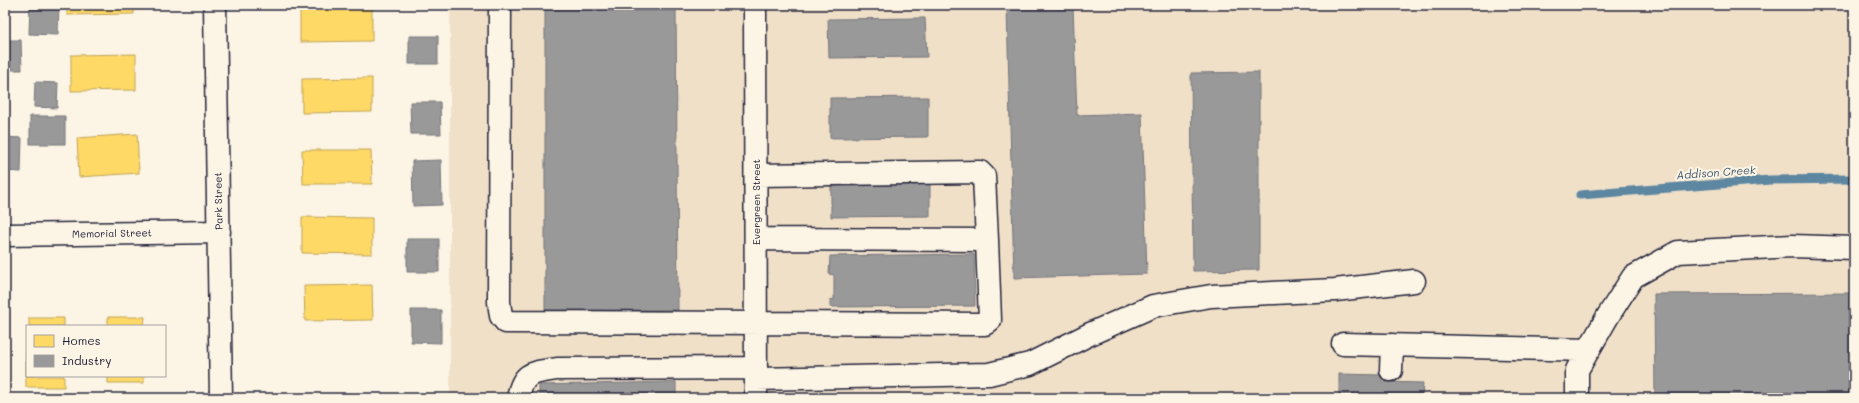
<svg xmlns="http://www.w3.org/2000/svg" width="1859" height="403" viewBox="0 0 1859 403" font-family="Mali,sans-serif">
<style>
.built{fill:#f0e0c8}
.homes{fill:#ffd966;stroke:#bda259}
.industry{fill:#999;stroke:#75757d}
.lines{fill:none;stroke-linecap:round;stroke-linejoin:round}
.stream{stroke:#5d86a1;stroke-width:9}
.minor-casing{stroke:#22223b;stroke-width:25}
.minor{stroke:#fcf5e5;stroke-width:22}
.labels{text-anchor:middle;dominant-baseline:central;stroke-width:4;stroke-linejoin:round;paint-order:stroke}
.street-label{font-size:10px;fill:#22223b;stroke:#fcf5e5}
.water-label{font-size:11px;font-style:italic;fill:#3f546e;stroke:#fcf5e5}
</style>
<rect width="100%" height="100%" fill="#fcf5e5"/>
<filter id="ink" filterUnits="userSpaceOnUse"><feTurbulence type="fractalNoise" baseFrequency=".025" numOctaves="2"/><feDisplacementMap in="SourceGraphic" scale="8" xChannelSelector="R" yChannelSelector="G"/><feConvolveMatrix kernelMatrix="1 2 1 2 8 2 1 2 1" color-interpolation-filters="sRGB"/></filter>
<g filter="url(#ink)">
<path class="built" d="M450 5H1854V398H450Z"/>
<path class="homes" d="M67 5H134V14L67 15Z
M300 5H372V41L300 42Z
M136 54V90L71 91V55Z
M372 78V112L302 113V79Z
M137 134 139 173 79 177 77 138Z
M302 150H371L372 184H303Z
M302 217 372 218V254L302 253Z
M372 285 373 320 305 321 304 286Z
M108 317H145L144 326H108Z
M29 318H64V326H29Z
M26 350 27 376H64V387H26Z
M108 376H144V383H108Z"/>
<path class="industry" d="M30 5H59L58 35 29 34Z
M545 5H676L678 310H545Z
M1073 6 1077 115 1142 113 1147 274 1014 278 1007 9Z
M925 18 927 57 829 58 828 19Z
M409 36H438V64H409Z
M5 40H21L22 70H5Z
M1259 72V270L1193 271 1191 73Z
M35 82 58 83 57 108 34 107Z
M928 97V137L830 138V98Z
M410 102H440L441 134H411Z
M30 116H65V144H30Z
M5 137 22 138 21 172 5 171Z
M441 160 442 205 413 206 412 161Z
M831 176H930V216L831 217Z
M407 239H439V272H407Z
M974 254 975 306 830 307V299L834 300V275L829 274 830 256Z
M1854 293V398H1655L1654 294Z
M411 310H441V343L411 342Z
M1339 374 1382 375V382L1423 383 1422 398H1339Z
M676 382V398H539V385Z"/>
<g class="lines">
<path class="stream" d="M1580 195 1770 180 1854 179"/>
<defs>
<path id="minor" d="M215 5 221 398
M500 5 499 302 501 316 506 322 985 324 990 320 987 240 756 239
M755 5 756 398
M756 175 980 172 984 176 987 240
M5 235 219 232
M1343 344 1589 350
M1391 370 1392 345
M756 379 989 374 1030 364 1090 334 1153 306 1211 296 1335 290 1414 281
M518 398C523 371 533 373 557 369L756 368
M1577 398V370L1608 316 1633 277 1678 252 1792 246 1854 248"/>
</defs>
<use href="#minor" class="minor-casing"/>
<use href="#minor" class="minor"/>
</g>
</g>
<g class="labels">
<g class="street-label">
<text transform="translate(218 201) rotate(-91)">Park Street</text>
<text transform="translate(756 202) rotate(-90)">Evergreen Street</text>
<text transform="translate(112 233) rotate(-1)">Memorial Street</text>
</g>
<g class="water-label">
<text transform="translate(1716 172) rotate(-4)">Addison Creek</text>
</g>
</g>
<rect width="1859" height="403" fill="none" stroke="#fcf5e5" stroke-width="20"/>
<rect x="10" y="10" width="1839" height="383" fill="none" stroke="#22223b" stroke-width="1.5" filter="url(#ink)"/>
<rect x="26" y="325" width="140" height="52" fill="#fcf5e5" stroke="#a5a1a1"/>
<rect x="34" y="335" width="20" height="12" fill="#ffd966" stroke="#a5a1a1"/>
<text x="62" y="345" font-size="12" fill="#22223b">Homes</text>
<rect x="34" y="355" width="20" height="12" fill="#999999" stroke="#a5a1a1"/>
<text x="62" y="365" font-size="12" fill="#22223b">Industry</text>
</svg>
